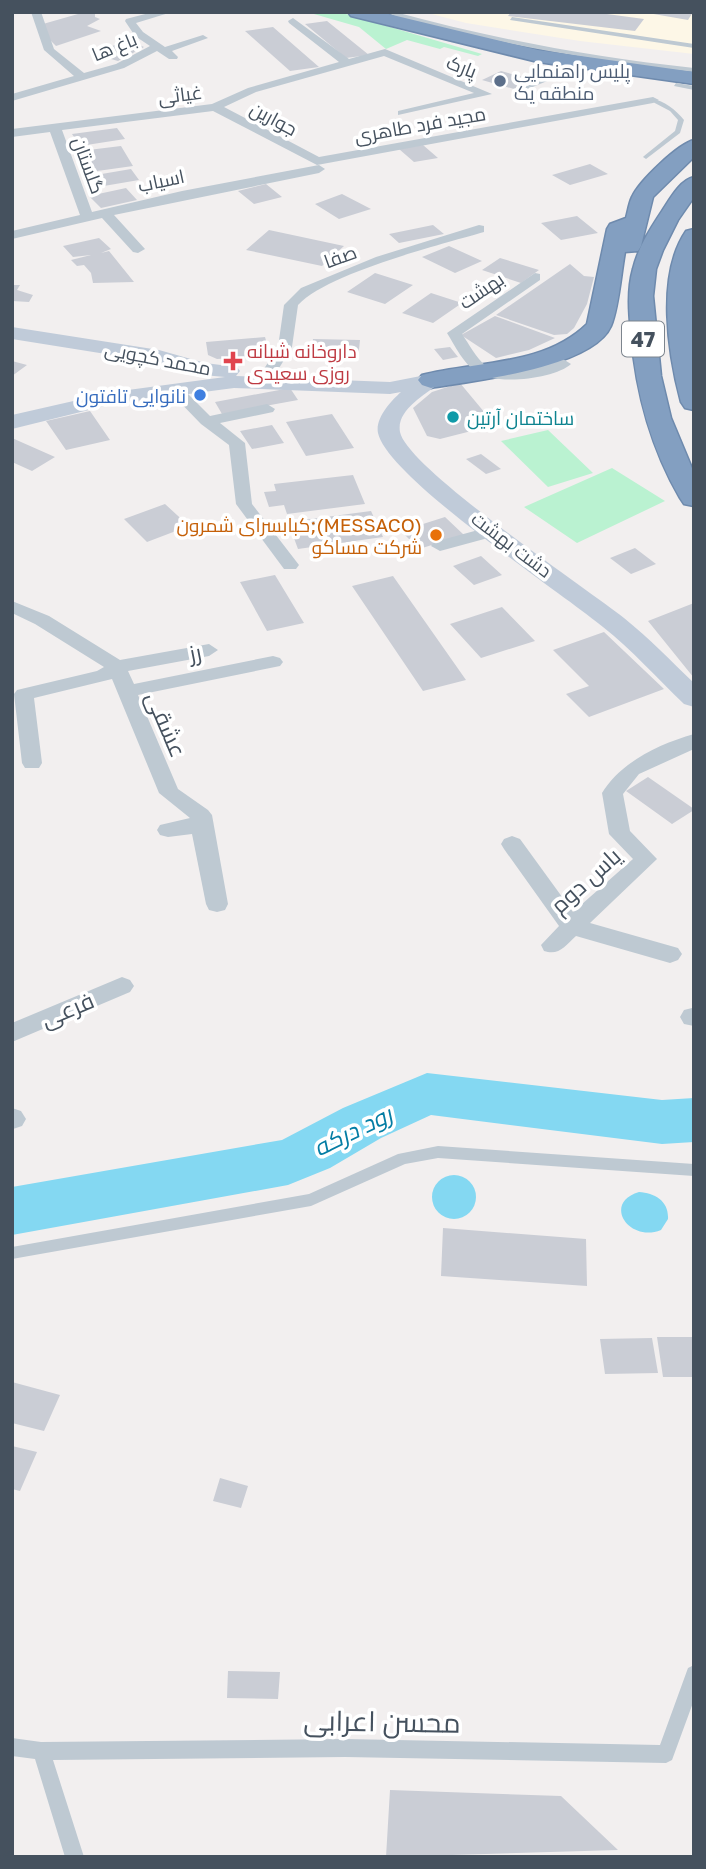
<svg xmlns="http://www.w3.org/2000/svg" width="706" height="1869" viewBox="0 0 706 1869" font-family="'Golos Text',Cairo,sans-serif">
<style>
.commercial{fill:#fdf7e7}
.green{fill:#baf2d1}
.water{fill:#84d8f2}
.lines{fill:none;stroke-linecap:round;stroke-linejoin:round}
.river{fill:#84d8f2;fill-rule:evenodd}
.building{fill:#cacdd5}
.highway-casing{stroke:#6e8aad;stroke-width:3}
.lane{fill:#bec9d2;fill-rule:evenodd}
.street{fill:#bec9d2;fill-rule:evenodd}
.secondary{fill:#c0cbd9;fill-rule:evenodd}
.highway{fill:#839fc1;fill-rule:evenodd}
.service-dot{fill:#5c6f8a;stroke:#fff;stroke-width:2.5}
.health-dot{fill:#e0444e;stroke:#fff;stroke-width:2.5}
.shop-dot{fill:#3f7fe0;stroke:#fff;stroke-width:2.5}
.culture-dot{fill:#0f9aa8;stroke:#fff;stroke-width:2.5}
.food-dot{fill:#e8710a;stroke:#fff;stroke-width:2.5}
.labels{text-anchor:middle;dominant-baseline:central;stroke-width:7;stroke-linejoin:round;paint-order:stroke}
.far-street-label{font-size:19px;fill:#45515e;stroke:#fff}
.far-service-label{font-size:19px;fill:#4e5e75;stroke:#fff;text-anchor:start}
.far-health-label{font-size:19px;fill:#be3a42;stroke:#fff;text-anchor:start}
.far-shop-label{font-size:19px;fill:#366cbe;stroke:#fff;text-anchor:end}
.far-culture-label{font-size:19px;fill:#0d838f;stroke:#fff;text-anchor:start}
.far-food-label{font-size:19px;fill:#c56008;stroke:#fff;text-anchor:end}
.shield{fill:#fff;stroke:#7d858e;stroke-width:2}
.shield-label{font-size:21px;font-weight:bold;fill:#45515e}
.street-label{font-size:23px;fill:#45515e;stroke:#fff}
.water-label{font-size:24px;font-style:italic;fill:#047da4;stroke:#fff}
.near-street-label{font-size:28px;fill:#45515e;stroke:#fff}
</style>
<rect width="100%" height="100%" fill="#f2efef"/>
<path class="commercial" d="M424 12H694V54L580 41 466 23Z"/>
<path class="green" d="M307 12H339L482 54 478 56 444 47 440 49 407 40 386 49 359 27Z
M548 430 593 473 548 487 501 441Z
M612 468 665 501 577 543 524 507Z"/>
<path class="water" d="M432 1197a22 22 0 1 1 44 0a22 22 0 1 1-44 0Z
M639 1192C655 1193 669 1201 668 1219L661 1230C629 1243 602 1203 639 1192Z"/>
<g class="lines">
<path class="river" d="M427 1073 662 1100 694 1098V1142L662 1144 431 1115 381 1138 330 1168 288 1185 12 1235V1187L282 1140 343 1108Z"/>
</g>
<path class="building" d="M85 12H95V17L100 19 87 26 101 31 56 46 48 38 43 24Z
M511 12H592L644 19 635 31 508 16Z
M642 12H693L688 20Z
M327 21 369 55 346 58 305 24Z
M273 27 319 67 290 71 245 31Z
M128 40 144 47 118 61 104 57 117 52 107 48Z
M501 71 533 80 514 89 482 80Z
M117 128 125 139 80 146 72 134Z
M423 145 438 158 414 162 399 149Z
M121 146 133 166 83 173 72 152Z
M590 164 608 174 570 185 552 175Z
M131 169 139 180 92 188 84 177Z
M266 184 282 197 254 204 238 191Z
M126 188 137 200 101 208 89 196Z
M342 194 371 209 339 219 315 204Z
M577 216 598 233 561 240 541 223Z
M433 225 444 234 399 243 389 234Z
M269 230 344 246 322 266 246 250Z
M99 238 111 249 101 253 109 251 134 282 93 283 91 273 84 265 77 266 71 260 91 255 73 257 63 246Z
M449 246 482 261 455 273 422 257Z
M500 258 539 270 521 283 482 270Z
M570 264 584 276 594 277 587 304 574 328 567 334 554 335 496 315Z
M375 273 413 285 385 304 347 292Z
M12 285H20L17 290 33 295 29 302 12 301Z
M431 293 462 303 433 323 402 313Z
M495 316 555 338 529 350 496 358 461 335Z
M265 337 269 351 263 356 217 359 208 355 206 342Z
M313 339 360 340 358 360 310 359Z
M450 347 458 357 443 360 434 349Z
M12 361 27 365 12 376Z
M460 383 495 425 440 439 427 436 413 408 432 392Z
M290 388 298 400 222 414 215 402Z
M90 411 110 440 66 450 46 421Z
M332 414 354 448 306 456 286 422Z
M272 425 284 443 252 449 240 431Z
M12 438 55 457 32 471 12 462Z
M481 454 501 469 486 474 466 459Z
M353 475 365 504 287 514 284 505 269 507 264 492 276 491 274 484Z
M165 504 189 526 147 542 124 519Z
M371 511 383 537 298 549 288 522Z
M445 517 464 535 419 549 401 531Z
M635 548 656 564 631 574 610 558Z
M481 556 502 575 474 585 453 566Z
M275 575 304 623 267 631 240 582Z
M393 576 466 680 423 691 352 586Z
M694 603V678L648 621Z
M502 607 535 641 481 658 450 624Z
M604 632 664 689 589 717 566 694 589 686 553 650Z
M648 777 694 809V810L672 824 626 791Z
M443 1228 586 1239 587 1286 441 1276Z
M657 1337H694V1377H663Z
M652 1338 658 1373 605 1374 600 1339Z
M12 1382 60 1395 44 1431 12 1423Z
M12 1446 37 1452 20 1491 12 1489Z
M220 1478 248 1486 241 1508 213 1501Z
M228 1671 280 1672 278 1699 227 1698Z
M390 1790 561 1796 618 1850 386 1857Z"/>
<g class="lines">
<defs>
<path id="highway" d="M348 12H380L538 50 694 72V84L538 62 351 16Z
M694 140V157L653 197 641 246 638 251 625 252C621 273 619 307 611 326 593 368 472 381 431 388L422 385 418 380 422 375C477 361 544 366 587 324L607 229 610 224 626 218C628 211 629 203 632 197 639 181 678 144 694 140Z
M694 177V197L678 220 663 250 656 269 653 296 661 376 671 418 694 473V506L684 504 680 498C650 446 636 393 631 334 629 313 627 290 633 269 638 248 650 229 662 211 670 199 680 180 694 177Z
M694 229V410L685 408 681 402C668 354 656 275 686 231Z"/>
</defs>
<use href="#highway" class="highway-casing"/>
<path class="lane" d="M385 12H395C494 39 593 57 694 68V72C620 64 547 52 474 36 445 29 412 24 385 12Z
M512 17 694 44V48L510 20Z
M555 66 558 68 552 79 523 91 518 90 548 77Z
M676 83 694 86V90L674 86Z
M651 99C664 100 676 110 684 120L680 133 646 159 643 157 644 156 675 131 678 120 670 111 651 101Z
M438 1146 694 1164V1176L438 1158 405 1164 311 1206 12 1259V1247L309 1194 398 1154Z
M694 1665V1700L672 1760 666 1763 345 1757 53 1760 84 1857H65L35 1759 12 1756V1738L41 1742 345 1739 660 1745 688 1668Z"/>
<path class="street" d="M31 12H41L54 49 84 73 116 64 150 46 135 36 125 21 126 19 153 12H172L136 23 143 32 165 47 203 35 208 38 172 51 178 57 177 59H169L157 51 124 68 12 101V94L74 76 44 50Z
M293 18 349 59 385 49 492 94 398 115V111L474 93 384 56 256 92 224 107 319 157 653 97 659 100 653 103 317 165 213 111 62 130 92 212 182 191 319 165 325 169 319 173 114 215 145 249 138 253 133 252 102 218 12 239V231L80 215 50 132 12 137V129L212 104 248 88 339 62 289 23 288 21Z
M479 225 484 226V232C439 245 328 273 298 305L292 347 273 378H263L260 375 278 347 284 305 301 288 376 257Z
M535 273 540 274V280L462 334C469 344 476 358 486 366 506 381 542 365 563 359L571 364C555 379 495 386 476 372 464 364 455 346 447 333Z
M175 384 180 386 210 416 267 404 275 409 273 412 220 423 245 443 252 504 299 565 296 569H284L236 504 229 445 201 424 170 392 167 389Z
M493 526 499 527 502 531 499 535 440 551 431 546 434 542Z
M12 601 49 616 120 660 209 644 218 650 209 656 128 671 134 684 273 656 280 658 283 662 280 666 138 695 178 789 208 810 212 815 228 904 225 910 217 912 209 910 206 904 192 834 168 837 160 835 157 830 160 825 190 818 159 793 112 679 34 698 42 763 39 768H25L22 763 14 694 17 690 97 671 104 667 35 624 12 613Z
M694 734V749L639 774 623 794 630 831 657 859 590 923 678 948 682 954 678 960 670 963 576 936C565 946 559 956 544 951L541 945 559 926 504 849 501 844 504 839 512 836 520 839 573 912 633 859 609 834 602 793C621 762 659 744 694 734Z
M122 977 130 980 134 986 130 992 12 1042V1023Z
M692 1008H694V1026L684 1024 680 1017 684 1010Z
M12 1108 21 1111 26 1119 22 1126 13 1129Z"/>
<path class="secondary" d="M12 327 159 350 205 363 237 367 240 371 236 376 390 382 431 374 438 376 442 380 438 384C425 395 396 410 400 432 407 468 586 588 624 618 649 638 671 661 694 683V707L684 704C657 678 632 650 603 627 561 592 388 478 378 433 375 418 391 401 401 392L390 394 234 388 113 404 12 429V415L113 392 225 377 203 375 156 362 12 339Z"/>
<use href="#highway" class="highway"/>
</g>
<circle class="service-dot" cx="500" cy="81" r="7"/>
<path class="health-dot" d="M229.5 350.5h7v7h7v7h-7v7h-7v-7h-7v-7h7z"/>
<circle class="shop-dot" cx="200" cy="395" r="7"/>
<circle class="culture-dot" cx="453" cy="417" r="7"/>
<circle class="food-dot" cx="436" cy="535" r="7"/>
<g class="labels">
<g class="far-street-label">
<text transform="translate(114 46) rotate(-22)">باغ ها</text>
<text transform="translate(462 66) rotate(21)">پارک</text>
<text transform="translate(180 94) rotate(-7)">غیاثی</text>
<text transform="translate(274 118) rotate(28)">جوارین</text>
<text transform="translate(420 124) rotate(-10)">مجید فرد طاهری</text>
<text transform="translate(89 165) rotate(70)">گلستان</text>
<text transform="translate(161 180) rotate(-12)">اسیاب</text>
<text transform="translate(340 256) rotate(-20)">صفا</text>
<text transform="translate(481 290) rotate(-34)">بهشت</text>
<text transform="translate(158 358) rotate(11)">محمد کچویی</text>
<text transform="translate(512 544) rotate(37)">دشت بهشت</text>
</g>
<g class="far-service-label">
<text x="514" y="70">پلیس راهنمایی<tspan x="514" dy="22">منطقه یک</tspan></text>
</g>
<g class="far-health-label">
<text x="247" y="350">داروخانه شبانه<tspan x="247" dy="22">روزی سعیدی</tspan></text>
</g>
<g class="far-shop-label">
<text x="186" y="395">نانوایی تافتون</text>
</g>
<g class="far-culture-label">
<text x="467" y="417">ساختمان آرتین</text>
</g>
<g class="far-food-label">
<text x="422" y="524">کبابسرای شمرون;(MESSACO)<tspan x="422" dy="22">شرکت مساکو</tspan></text>
</g>
<rect class="shield" x="622" y="321.5" width="42" height="35" rx="5"/>
<g class="shield-label">
<text x="643" y="339">47</text>
</g>
<g class="street-label">
<text transform="translate(195 652) rotate(-11)">رز</text>
<text transform="translate(167 724) rotate(67)">عشقی</text>
<text transform="translate(585 880) rotate(-42)">یاس دوم</text>
<text transform="translate(67 1009) rotate(-23)">فرعی</text>
</g>
<g class="water-label">
<text transform="translate(352 1130) rotate(-26)">رود درکه</text>
</g>
<g class="near-street-label">
<text transform="translate(382 1721) rotate(1)">محسن اعرابی</text>
</g>
</g>
<rect width="706" height="1869" fill="none" stroke="#45515e" stroke-width="28"/>
</svg>
